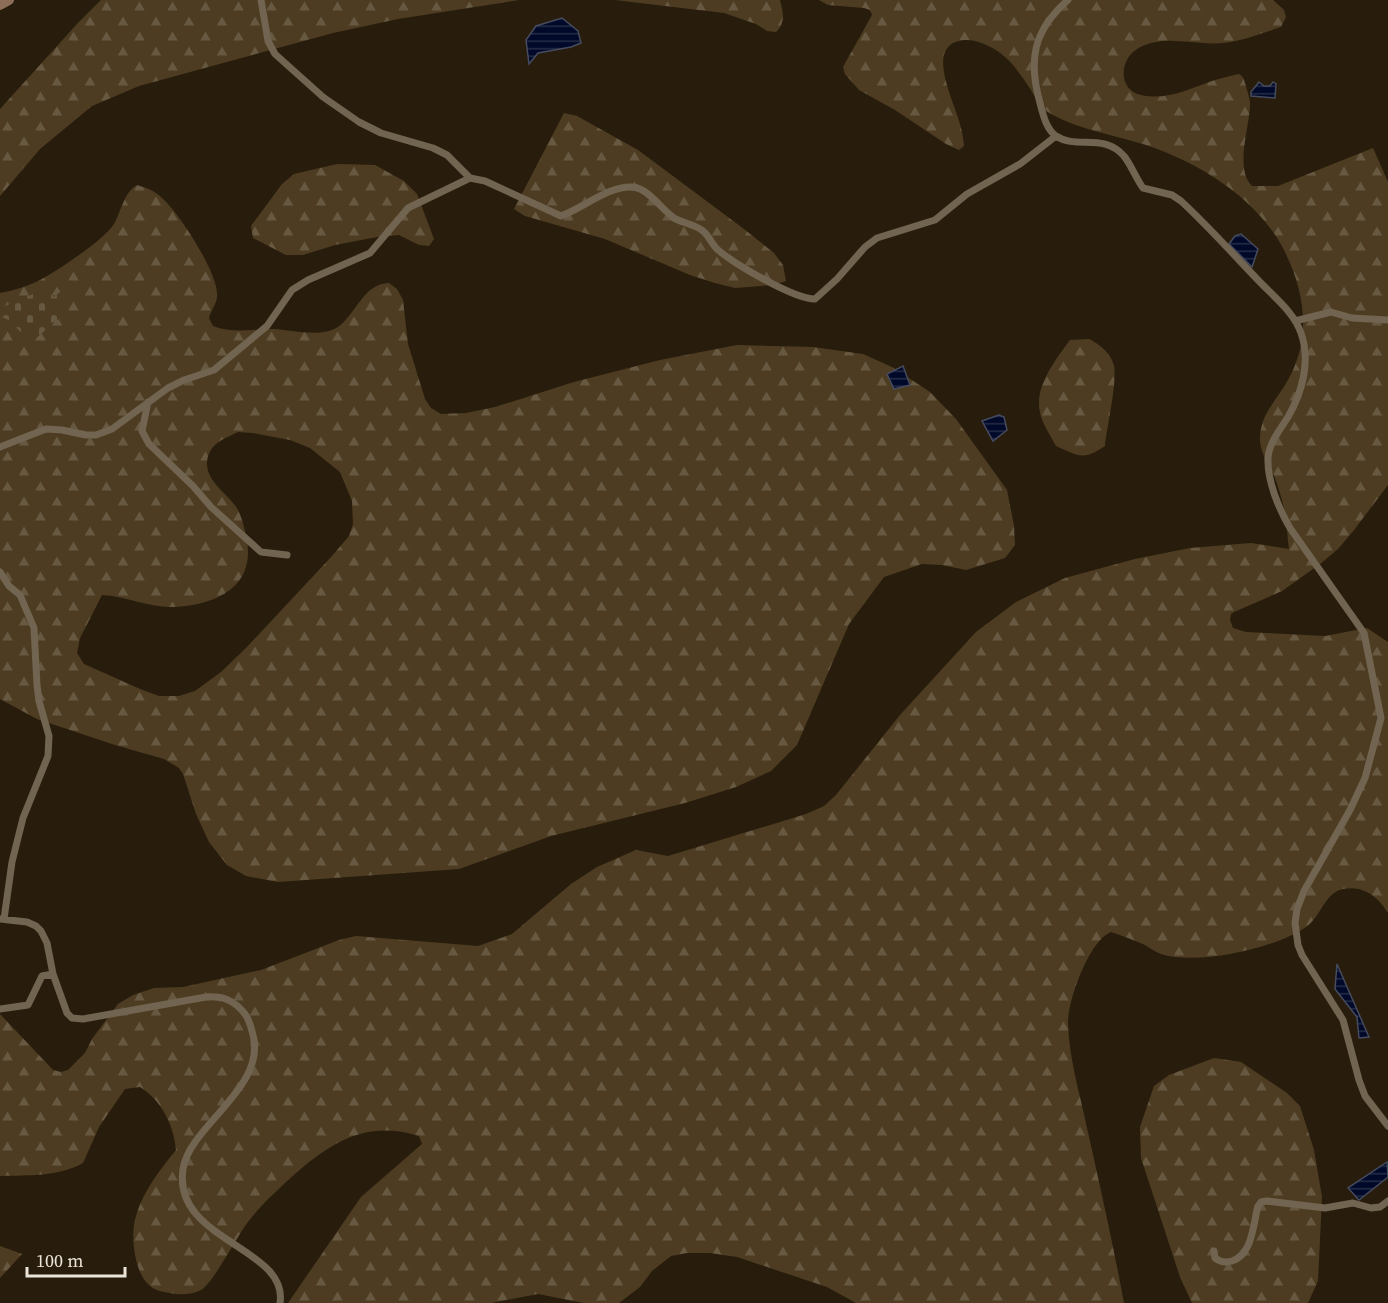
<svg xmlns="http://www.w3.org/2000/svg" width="1388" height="1303" viewBox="0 0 1388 1303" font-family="'Source Serif 4',serif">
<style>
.forest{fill:url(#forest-firs);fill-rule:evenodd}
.cemetery{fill:url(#cemetery-stones)}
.water{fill:url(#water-rules);stroke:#464b5e;stroke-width:1.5}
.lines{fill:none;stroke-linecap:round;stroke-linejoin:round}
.street{stroke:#716451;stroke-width:7}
.secondary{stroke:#8d6d57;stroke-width:10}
</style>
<defs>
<pattern id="forest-firs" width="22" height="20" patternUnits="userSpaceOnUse" patternTransform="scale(1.5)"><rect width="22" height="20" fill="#4d3c21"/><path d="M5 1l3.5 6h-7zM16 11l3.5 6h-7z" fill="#675841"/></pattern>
<pattern id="cemetery-stones" width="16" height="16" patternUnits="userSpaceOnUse" patternTransform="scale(1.5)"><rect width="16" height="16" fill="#4d3c21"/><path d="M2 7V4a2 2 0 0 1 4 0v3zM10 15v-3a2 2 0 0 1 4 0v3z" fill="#675841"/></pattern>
<pattern id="water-rules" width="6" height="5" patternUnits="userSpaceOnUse" patternTransform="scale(1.5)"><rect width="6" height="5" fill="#000929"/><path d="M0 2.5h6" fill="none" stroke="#252d47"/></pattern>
</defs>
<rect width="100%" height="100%" fill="#281d0c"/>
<path class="forest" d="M101 0H519L398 19 333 33 139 86 92 106 40 149 0 196V109L77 24Z
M615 0H780C783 12 786 22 776 32L767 31 756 24 724 13Z
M819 0H1273L1284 10 1286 17 1281 27C1262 33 1243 41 1223 43 1195 46 1163 33 1137 49 1119 60 1118 90 1141 95 1166 101 1189 89 1212 81 1221 78 1230 76 1239 74 1244 77 1244 80 1246 86 1247 91 1250 98 1250 104 1250 127 1234 168 1252 186H1278L1373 148 1388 182V485L1354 530 1338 549 1320 564 1282 591 1234 612 1231 614 1230 620 1233 628 1246 632 1325 636 1367 628 1388 642V913C1378 897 1364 885 1343 889 1324 893 1321 917 1306 927 1276 948 1197 966 1161 954 1156 952 1150 948 1145 945 1134 940 1123 936 1111 932 1089 940 1067 1002 1068 1024 1069 1059 1080 1094 1087 1128 1100 1186 1113 1244 1124 1303H856L827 1287 737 1257 710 1253H687L671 1256 652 1271 640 1287 619 1303H584L538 1294 491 1303H288L361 1197 422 1144 419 1136C363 1118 325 1146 285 1183 271 1196 256 1210 245 1226 236 1239 212 1284 201 1290 191 1295 180 1295 170 1293 162 1292 154 1290 149 1285 134 1272 130 1234 136 1216 143 1191 160 1170 176 1150 174 1125 161 1100 140 1087L125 1089 99 1127 83 1163C58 1177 28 1175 0 1176V1014L53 1070 61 1072 68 1070 85 1053 92 1039 118 1004 133 995 154 988 183 987 261 970 339 940 356 936 478 946 512 934 571 884 597 867 636 850 668 856 806 814 824 806 836 795 900 715 976 632 1016 602 1065 578 1135 559 1190 548 1251 543 1289 549C1287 534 1287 518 1283 504 1281 496 1278 486 1275 478 1269 464 1259 452 1260 436 1262 412 1277 400 1288 380 1312 337 1305 292 1284 250 1257 198 1200 163 1146 145 1115 135 1080 130 1051 114 1042 109 1036 99 1031 90 1015 66 1004 49 975 41 967 39 955 40 949 46 932 62 957 108 961 128 963 134 963 140 964 146L959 150 946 144 895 110 859 90 845 74 843 67 872 15 870 10 864 8 828 5Z
M564 113 577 116 638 150 744 229 774 253 783 265 786 281 773 285 735 288 715 283 690 275 605 239 525 216 514 209Z
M337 164 375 165 404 181 417 194 434 239 429 246 419 245 399 235 377 237 335 245 303 255H286L253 238 251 226 282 184 294 174Z
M137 185C147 188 155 191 162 198 179 213 216 270 217 293 218 303 211 309 209 318L213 326C233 334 253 329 273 329 292 330 321 338 338 327 357 313 363 284 389 283L397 289 403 300 408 344 425 399 431 408 441 414 466 413 495 407 574 382 660 360 737 345 813 347 863 354 892 367 930 392 956 419 1007 490 1014 526 1015 545 1005 558 966 570 942 565 922 564 884 577 849 624 797 745 771 771 736 787 685 803 551 836 459 869 278 882 246 876 227 865 209 842 196 814 183 774 179 768 164 759 115 745 37 719 0 699V293C13 291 28 286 40 280 57 271 104 240 114 224 121 212 124 192 137 185ZM238 432 253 433 290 440 310 448 340 472 352 501 353 524 349 536 332 556 246 648 221 672 195 691 179 696H159L140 689 84 664 77 653 80 638 102 595C126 596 150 608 174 607 214 605 255 588 247 541 245 531 243 520 238 510 229 494 206 483 207 462 209 443 224 439 238 432Z
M1089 339C1099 344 1111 353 1114 366 1117 385 1107 425 1105 446 1083 461 1079 456 1056 446 1051 436 1042 424 1040 412 1034 387 1056 359 1070 340Z
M1214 1058 1241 1062 1287 1093 1300 1106 1314 1150 1322 1197 1318 1281 1308 1303H1192L1180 1277 1141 1158 1140 1127 1154 1086 1169 1075Z
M0 1246 22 1254 0 1278Z"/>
<path class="cemetery" d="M66 287 64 300 59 305 61 317 35 339 25 336 7 319 0 317V306H5L45 289 54 297Z"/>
<path class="water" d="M562 18 578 31 581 43 571 47 538 53 529 64 526 40 536 26Z
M1259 82 1264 86H1270L1273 82 1276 84 1275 98 1251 96V92Z
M1241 234 1258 249 1252 267 1229 244 1235 236Z
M903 366 910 385 894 389 887 374Z
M999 415 1004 417 1007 430 993 441 982 421Z
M1337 964 1369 1037 1359 1038 1357 1017 1335 989Z
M1387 1162 1388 1177 1359 1200 1348 1188Z"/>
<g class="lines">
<path class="street" d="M261 0 268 41 275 54 323 97 359 122 381 133 433 148 447 155 470 178
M1068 0C1033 31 1028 60 1040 103 1043 114 1046 129 1056 136 1077 150 1103 132 1124 156 1131 165 1136 178 1143 188L1172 195 1181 201C1208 226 1233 254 1258 280 1273 296 1294 312 1301 333 1311 361 1302 393 1288 417 1280 430 1269 443 1268 458 1267 481 1279 509 1290 528L1364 633 1381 718 1365 778 1350 810 1304 891 1297 909 1295 923 1298 945 1302 955 1343 1020 1359 1080 1365 1096 1388 1126
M1295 321 1331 312 1352 318 1388 320
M148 402 142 431 149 444 193 486 211 507 261 552 287 555
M0 447 46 429 62 430 86 435H96L112 429 168 388 184 380 214 370 267 326 292 290 308 280 370 253 408 208 470 178 485 181 561 216C583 208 610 185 633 187 649 189 661 209 674 218 682 223 695 224 703 231 709 236 712 244 717 249 734 264 794 299 815 299L837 279 865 247 877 238 935 220 967 194 1020 164 1056 136
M0 572 9 586 20 595 34 628 37 685 39 701 49 736 48 756 23 818 12 862 4 919
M0 919 27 922 36 926 41 931 47 943 53 974 67 1013 72 1018 83 1019 206 997C223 996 234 1000 245 1014 249 1019 250 1025 252 1031 270 1087 190 1124 183 1169 172 1241 289 1247 280 1303
M0 1009 28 1005 42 976 53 974
M1214 1251 1215 1258C1220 1262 1225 1263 1232 1261 1253 1254 1253 1224 1258 1206L1261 1202 1267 1201 1325 1208 1353 1203 1371 1208 1380 1207 1388 1201"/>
<path class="secondary" d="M0 5 9 0"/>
</g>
<path d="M27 1267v9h98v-9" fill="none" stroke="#ebe4d9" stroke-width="3"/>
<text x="36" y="1267" font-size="18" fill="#ebe4d9" stroke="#281d0c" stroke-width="4.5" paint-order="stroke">100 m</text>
</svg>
